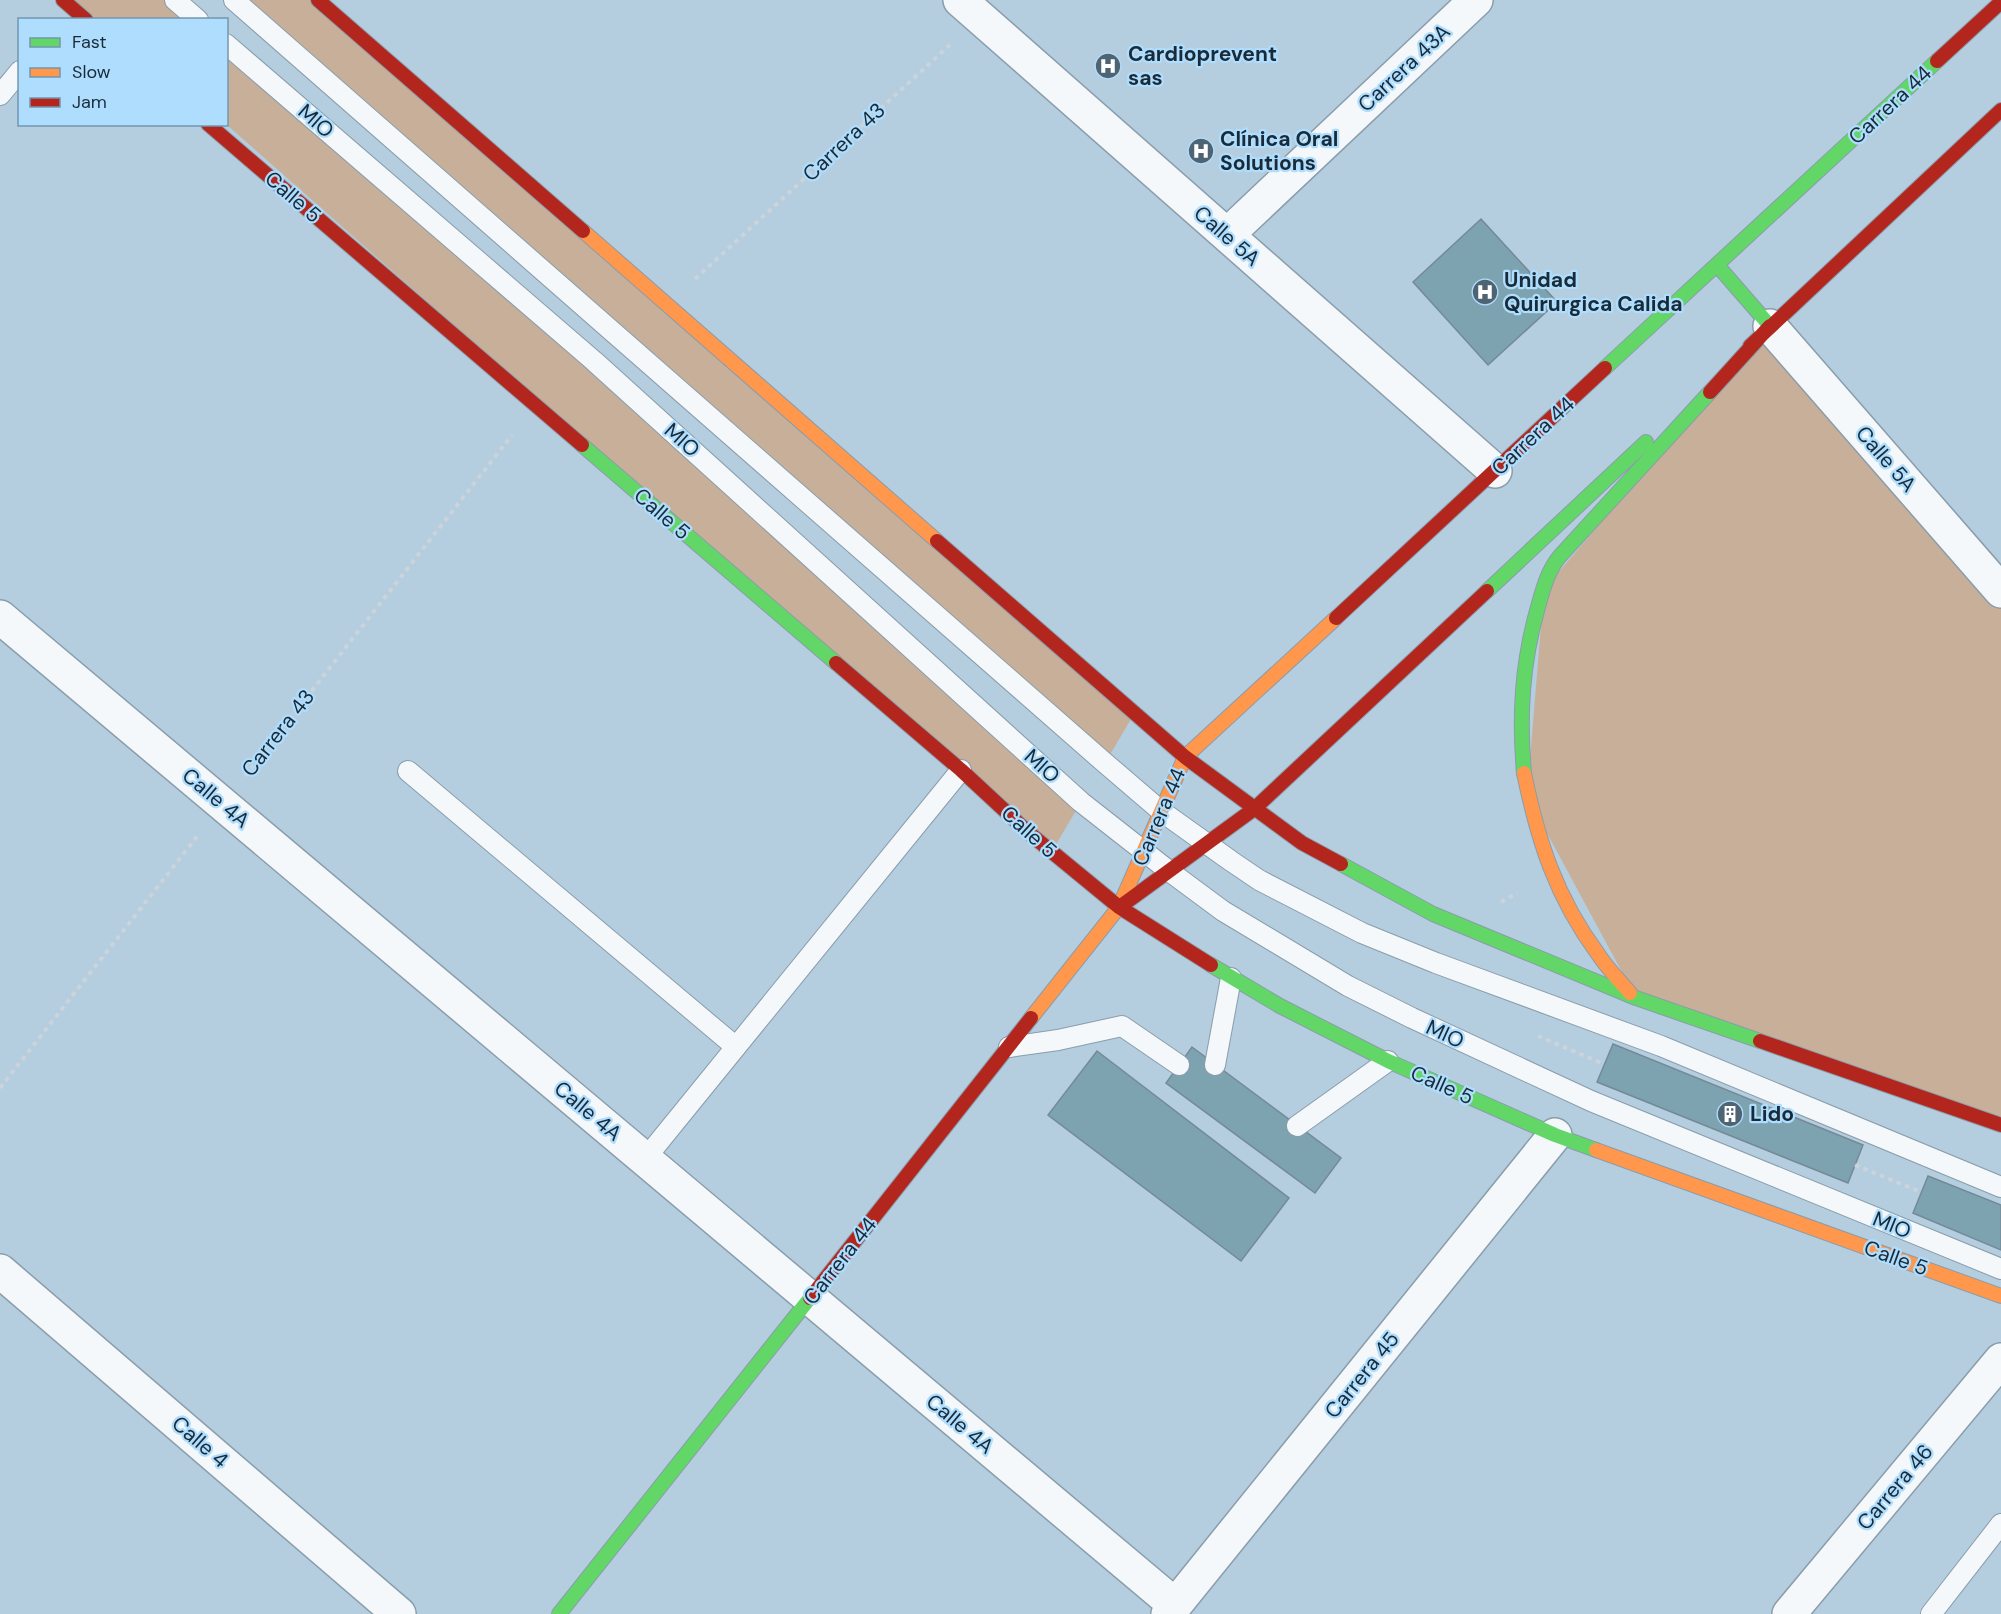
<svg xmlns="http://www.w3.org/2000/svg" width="2001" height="1614" viewBox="0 0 2001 1614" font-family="'DM Sans',sans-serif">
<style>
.green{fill:#c8af99}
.building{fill:#7da2b0;stroke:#748a96;stroke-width:1.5}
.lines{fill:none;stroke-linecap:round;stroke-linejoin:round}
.lane-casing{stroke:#8a9dab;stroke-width:22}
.street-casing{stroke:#8a9dab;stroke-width:36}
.fast-casing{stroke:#8a9dab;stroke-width:16}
.slow-casing{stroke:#8a9dab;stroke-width:16}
.jam-casing{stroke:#8a9dab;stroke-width:16}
.path{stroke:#cbd4da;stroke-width:4;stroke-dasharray:4.5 4.5;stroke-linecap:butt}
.lane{stroke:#f4f8fa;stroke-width:20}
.street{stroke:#f4f8fa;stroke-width:33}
.fast{stroke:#63d668;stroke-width:14}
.slow{stroke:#ff974d;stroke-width:14}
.jam{stroke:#b3261e;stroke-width:14}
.labels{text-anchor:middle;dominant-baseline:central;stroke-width:4.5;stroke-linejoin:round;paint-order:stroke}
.poi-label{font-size:21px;font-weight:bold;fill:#192b38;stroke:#afddfe;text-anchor:start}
.street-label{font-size:21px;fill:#192b38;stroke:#afddfe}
</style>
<rect width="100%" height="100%" fill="#b4cddf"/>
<path class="green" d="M63 0H175L198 19H86Z
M234 0H318L1134 714 1105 763Z
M227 44 1081 802 1051 853 226 124Z
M1770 326 2001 591V1125L1636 998 1527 796 1544 589Z"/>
<path class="building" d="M1481 219 1557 302 1488 365 1413 282Z
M1613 1044 1863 1145 1848 1183 1597 1082Z
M1192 1047 1341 1158 1315 1193 1166 1083Z
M1097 1051 1289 1198 1241 1261 1048 1115Z
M1928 1176 2001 1205V1250L1913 1213Z"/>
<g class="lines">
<g class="lane-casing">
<path id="lane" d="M175 0 198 20
M234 0 1105 763 1161 811 1231 861 1259 880 1362 933 1436 963 1661 1046 2001 1187
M226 44 594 361 1081 802 1169 871 1223 911 1348 986 1412 1018 1591 1101 2001 1269
M0 95 20 71
M408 771 736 1047
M1009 1047 1058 1040 1122 1026 1179 1065
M1215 1065 1231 978
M1297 1126 1388 1061
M645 1159 961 770
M1931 1614 2001 1524"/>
</g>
<g class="street-casing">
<path id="street" d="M960 0 1495 471
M1227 235 1476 0
M1770 326 2001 591
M0 617 1175 1605
M0 1271 399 1614
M1168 1614 1555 1135
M1789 1614 2001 1360"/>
</g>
<g class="fast-casing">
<path id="fast" d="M1717 265 1770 326
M1605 368 1937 61
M582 445 836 663
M1487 591 1646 442
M1524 773C1519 715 1522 663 1538 607 1543 589 1548 570 1560 556L1710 392
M1341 864 1433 914 1636 998 1760 1041
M1211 965 1280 1006 1388 1061 1555 1135 1596 1150
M559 1614 810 1298"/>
</g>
<g class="slow-casing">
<path id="slow" d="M583 231 937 541
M1524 773C1538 841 1556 897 1598 954 1607 968 1619 980 1630 993
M1031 1018 1119 907 1185 757 1336 618
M1596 1150 2001 1296"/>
</g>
<g class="jam-casing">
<path id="jam" d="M63 0 86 20
M318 0 583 231
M1937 61 2001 2
M208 124 582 445
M1750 346 2001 110
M1710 392 1770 326
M937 541 1185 757 1302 843 1341 864
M1336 618 1605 368
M836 663 961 770 1029 833 1119 907 1211 965
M1121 906 1254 809 1487 591
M1760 1041 2001 1125
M810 1298 1031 1018"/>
</g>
<path class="path" d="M695 279 953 42
M245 776 512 435
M1501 902 1517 893
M1538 1036 1604 1064
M0 1088 199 834
M1855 1165 1921 1192"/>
<use href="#lane" class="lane"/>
<use href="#street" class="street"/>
<use href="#fast" class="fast"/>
<use href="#slow" class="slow"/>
<use href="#jam" class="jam"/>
</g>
<defs>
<g id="hospital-disc" transform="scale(1.35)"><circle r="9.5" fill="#4f6472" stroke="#afddfe"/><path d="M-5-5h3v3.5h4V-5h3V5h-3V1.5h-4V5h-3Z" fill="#fff"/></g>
<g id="building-disc" transform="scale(1.35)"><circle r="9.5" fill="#4f6472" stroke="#afddfe"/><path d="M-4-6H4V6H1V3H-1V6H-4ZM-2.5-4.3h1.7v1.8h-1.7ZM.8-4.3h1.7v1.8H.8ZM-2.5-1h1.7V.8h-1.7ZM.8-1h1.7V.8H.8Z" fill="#fff"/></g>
</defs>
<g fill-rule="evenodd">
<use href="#hospital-disc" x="1108" y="66"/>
<use href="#hospital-disc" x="1201" y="151"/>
<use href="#hospital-disc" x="1485" y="292"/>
<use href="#building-disc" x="1730" y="1114"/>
</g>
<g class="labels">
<g class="poi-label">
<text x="1128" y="54">Cardioprevent<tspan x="1128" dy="24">sas</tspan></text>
<text x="1220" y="139">Clínica Oral<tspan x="1220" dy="24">Solutions</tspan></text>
<text x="1504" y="280">Unidad<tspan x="1504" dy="24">Quirurgica Calida</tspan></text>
<text x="1750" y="1114">Lido</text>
</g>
<g class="street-label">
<text transform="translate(1404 68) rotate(-43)">Carrera 43A</text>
<text transform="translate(1890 105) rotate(-43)">Carrera 44</text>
<text transform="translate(316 121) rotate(41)">MIO</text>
<text transform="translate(844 142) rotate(-43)">Carrera 43</text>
<text transform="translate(293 197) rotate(41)">Calle 5</text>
<text transform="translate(1227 236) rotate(41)">Calle 5A</text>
<text transform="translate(1533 436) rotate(-43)">Carrera 44</text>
<text transform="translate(682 440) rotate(42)">MIO</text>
<text transform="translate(1886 459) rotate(49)">Calle 5A</text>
<text transform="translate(662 514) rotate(41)">Calle 5</text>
<text transform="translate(278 733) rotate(-52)">Carrera 43</text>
<text transform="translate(1042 766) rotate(42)">MIO</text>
<text transform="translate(216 798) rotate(40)">Calle 4A</text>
<text transform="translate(1159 817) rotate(-67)">Carrera 44</text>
<text transform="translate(1029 832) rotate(42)">Calle 5</text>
<text transform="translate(1445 1034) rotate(25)">MIO</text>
<text transform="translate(1442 1085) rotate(24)">Calle 5</text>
<text transform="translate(588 1111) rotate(40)">Calle 4A</text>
<text transform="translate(1892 1225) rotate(22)">MIO</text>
<text transform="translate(1896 1258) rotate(20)">Calle 5</text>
<text transform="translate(840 1261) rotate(-52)">Carrera 44</text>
<text transform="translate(1362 1375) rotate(-51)">Carrera 45</text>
<text transform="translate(960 1424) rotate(40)">Calle 4A</text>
<text transform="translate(200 1442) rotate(41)">Calle 4</text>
<text transform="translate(1895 1487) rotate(-50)">Carrera 46</text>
</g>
</g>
<rect x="18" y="18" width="210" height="108" fill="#afddfe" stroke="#7396af" stroke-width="1.5"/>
<rect x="30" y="38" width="30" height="9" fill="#63d668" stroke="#7396af" stroke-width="1.5"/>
<text x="72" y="48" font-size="18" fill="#192b38">Fast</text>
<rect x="30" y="68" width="30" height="9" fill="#ff974d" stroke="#7396af" stroke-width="1.5"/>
<text x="72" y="78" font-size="18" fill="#192b38">Slow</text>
<rect x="30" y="98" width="30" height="9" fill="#b3261e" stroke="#7396af" stroke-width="1.5"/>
<text x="72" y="108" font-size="18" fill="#192b38">Jam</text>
</svg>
